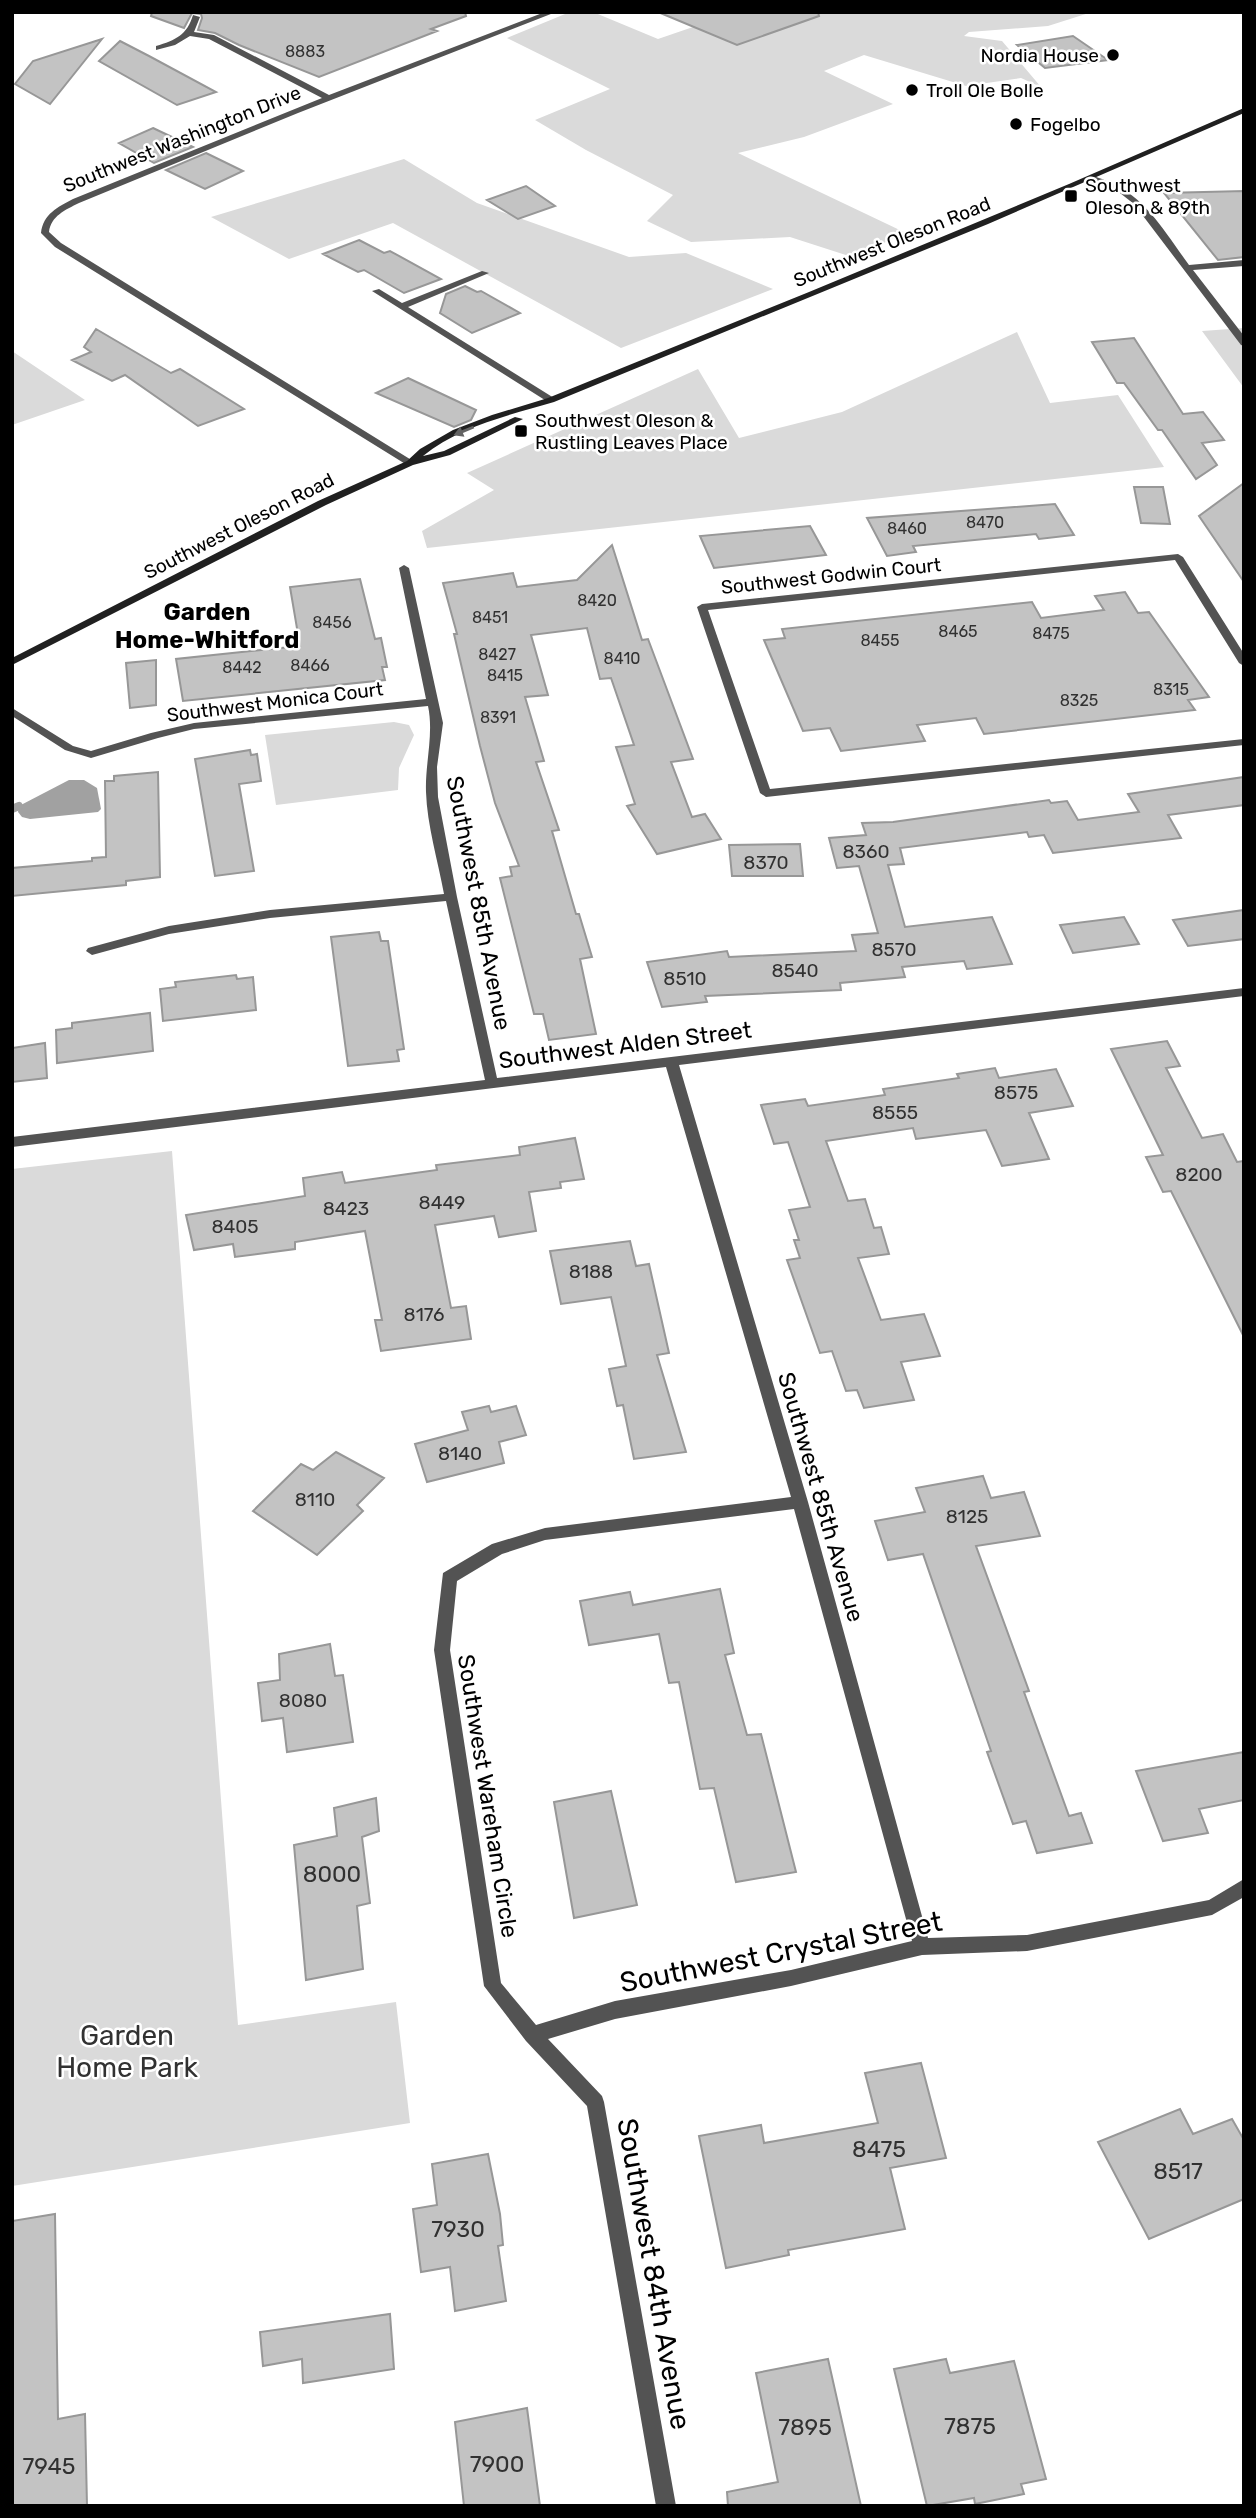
<svg xmlns="http://www.w3.org/2000/svg" width="1256" height="2518" viewBox="0 0 1256 2518" font-family="Rubik,sans-serif">
<style>
.green{fill:#dadada}
.water{fill:#a1a1a1}
.lines{fill:none;stroke-linecap:round;stroke-linejoin:round}
.stream{stroke:#a1a1a1;stroke-width:8}
.building{fill:#c3c3c3;stroke:#979797;stroke-width:2}
.street{fill:#535353;fill-rule:evenodd}
.secondary{fill:#202020;fill-rule:evenodd}
.oneway{fill:#636363}
.poi-dot{fill:#000;stroke:#fff;stroke-width:2.5}
.labels{text-anchor:middle;dominant-baseline:central;stroke-width:5;stroke-linejoin:round;paint-order:stroke}
.far-number-label{font-size:16px;fill:#313131}
.far-poi-label{font-size:19px;fill:#000;stroke:#fff;text-anchor:start}
.far-street-label{font-size:19px;fill:#000;stroke:#fff}
.number-label{font-size:19px;fill:#313131}
.street-label{font-size:23px;fill:#000;stroke:#fff}
.near-number-label{font-size:23px;fill:#313131}
.far-district-label{font-size:24px;font-weight:bold;fill:#000;stroke:#fff}
.near-street-label{font-size:28px;fill:#000;stroke:#fff}
.near-park-label{font-size:28px;fill:#313131;stroke:#fff}
</style>
<rect width="100%" height="100%" fill="#fff"/>
<path class="green" d="M570 12H593L658 39 728 15 724 12H1092L1048 26 969 32 964 36 1002 41 1041 87 1021 78 966 86 864 55 824 71 893 104 804 137 738 153 906 233 852 257 790 237 691 242 647 221 673 195 586 150 535 120 610 89 507 38Z
M404 159 477 203 629 257 686 253 773 289 621 348 393 223 289 259 211 217Z
M1244 328V388L1202 331Z
M1017 332 1050 403 1118 395 1164 467 427 548 422 531 494 490 467 473 698 369 739 438 842 412Z
M12 351 85 400 12 425Z
M394 722 409 725 414 735 399 768 398 790 276 805 265 735Z
M172 1151 238 2025 396 2002 410 2123 12 2186V1169Z"/>
<path class="water" d="M69 780H84L97 788 101 809 98 812 30 819 22 817 18 812 19 806Z"/>
<g class="lines">
<path class="stream" d="M12 809 19 806"/>
</g>
<path class="building" d="M152 12H465L466 16 431 29 437 31 319 77 239 45 215 33 198 30 202 18 201 14 192 13 184 28 151 16Z
M658 12H818L819 16 737 45Z
M1073 36 1108 60 1045 68 1017 45Z
M102 39 50 104 15 84 33 61Z
M120 41 149 56 216 92 177 105 99 61Z
M153 128 193 147 154 163 119 143Z
M206 153 243 171 205 189 166 170Z
M526 186 555 206 518 219 487 200Z
M1244 191V257L1218 260 1164 193Z
M359 240 384 253 390 251 441 279 404 293 364 270 358 272 323 254Z
M465 286 477 292 481 291 520 313 472 333 440 313 446 294Z
M96 329 171 373 180 369 244 409 198 426 125 375 112 381 72 360 91 352 84 347Z
M1134 338 1183 414 1203 412 1224 440 1202 443 1217 465 1196 479 1162 430H1158L1124 383H1117L1092 342Z
M408 378 476 410 471 420 454 427 376 393Z
M1244 483V582L1199 516Z
M1134 487H1163L1170 524 1141 523Z
M1055 504 1074 535 1039 539 1036 534 913 546 916 552 887 556 867 518Z
M810 526 826 555 714 568 700 536Z
M612 545 642 640 648 639 693 759 671 762 692 817 705 814 721 839 657 854 627 806 635 804 616 747 634 745 611 678 600 679 587 628 531 635 548 695 525 697 544 761 536 762 559 830 552 831 576 914H579L592 957 580 959 596 1034 549 1040 543 1014H534L500 878 512 876 510 867 519 866 495 803 480 746 454 634H457L443 583 513 573 517 587 577 580Z
M360 579 375 639 381 638 387 667H382L385 680 183 701 176 659 300 646 290 587Z
M1125 592 1138 613 1149 612 1209 697 1188 700 1195 710 984 734 976 718 917 725 925 741 841 751 830 728 803 731 764 640 785 638 782 629 1032 602 1041 618 1104 610 1095 596Z
M156 660V705L130 708 126 663Z
M250 750 251 755 257 754 261 781 239 784 254 871 215 876 195 759Z
M158 772 160 877 126 881V885L12 896V868L92 861V858L106 857 105 781H114V776Z
M1244 777V805L1168 815 1181 838 1053 853 1044 835 1029 837 1027 832 900 848 904 864 888 865 905 927 992 917 1012 964 967 969 964 961 902 967 905 977 840 983 841 990 705 996 707 1002 662 1007 647 962 727 951 729 957 856 951 852 935 878 933 859 866 837 868 829 838 866 835 862 823 893 822 1049 800 1051 803 1067 801 1078 820 1139 812 1128 794Z
M800 844 803 876H732L729 845Z
M1244 910V939L1188 946 1173 920Z
M1124 917 1139 944 1073 953 1060 925Z
M379 932 381 941H388L404 1049 397 1050 399 1061 348 1066 331 937Z
M236 975 237 979 253 977 256 1010 163 1021 160 989 176 987 175 982Z
M150 1013 153 1051 57 1063 56 1030 72 1028V1023Z
M1167 1041 1180 1066 1166 1068 1202 1138 1223 1134 1237 1162 1244 1161V1337L1171 1191 1163 1192 1146 1157 1163 1155 1111 1049Z
M45 1043 47 1078 12 1082V1048Z
M995 1068 999 1078 1056 1069 1073 1106 1029 1113 1049 1159 1002 1166 986 1130 916 1139 913 1128 826 1141 848 1201 865 1199 874 1228 881 1227 889 1254 858 1258 881 1320 924 1314 940 1356 901 1362 914 1400 864 1408 857 1390 846 1391 832 1351 820 1353 787 1260 800 1258 794 1240H799L789 1210 810 1207 788 1142 774 1144 761 1105 805 1099 808 1106 885 1095 883 1089 959 1078 957 1074Z
M575 1138 584 1179 560 1182 561 1188 529 1192 536 1231 499 1237 494 1216 435 1225 451 1308 466 1306 471 1339 381 1351 375 1320H382L365 1231 295 1242V1249L235 1257 233 1244 194 1250 186 1215 305 1196 303 1178 342 1172 345 1183 408 1174 437 1170 436 1165 520 1155 519 1147Z
M630 1241 636 1266 649 1264 669 1353 657 1355 686 1452 634 1459 623 1405 617 1406 609 1369 626 1366 611 1297 561 1304 550 1251Z
M489 1406 491 1412 516 1406 526 1435 499 1442 504 1463 427 1482 415 1444 468 1430 462 1412Z
M336 1452 384 1478 357 1505 363 1511 317 1555 253 1511 301 1464 313 1470Z
M983 1476 991 1498 1024 1492 1040 1536 976 1546 1029 1691 1024 1692 1069 1816 1081 1813 1092 1843 1037 1853 1026 1821 1013 1824 987 1752 991 1751 923 1554 888 1560 875 1521 925 1512 916 1488Z
M720 1589 734 1653 725 1655 747 1735 761 1734 796 1872 736 1882 714 1788 700 1789 679 1682 669 1683 659 1634 589 1645 580 1601 630 1592 633 1605Z
M330 1644 335 1676 343 1675 353 1742 287 1752 283 1718 262 1721 258 1683 280 1680 279 1654Z
M1244 1752V1800L1199 1809 1208 1833 1163 1841 1136 1771Z
M611 1791 637 1905 574 1918 554 1802Z
M376 1798 379 1831 362 1837 370 1903 357 1906 363 1969 306 1980 294 1845 337 1836 334 1808Z
M921 2063 946 2158 890 2168 905 2229 788 2250 789 2255 726 2268 699 2136 761 2125 764 2143 878 2123 865 2073Z
M1180 2109 1193 2134 1232 2119 1244 2140V2199L1149 2239 1098 2142Z
M488 2154 500 2214 503 2245 498 2246 506 2301 455 2311 450 2267 421 2272 413 2209 437 2205 432 2164Z
M55 2214 58 2419 85 2414 87 2506H12V2221Z
M390 2314 394 2369 303 2383 302 2359 263 2366 260 2332Z
M828 2359 861 2506H728L727 2492 778 2482 756 2373Z
M946 2359 950 2373 1014 2361 1046 2479 1021 2484 1024 2494 975 2504 974 2498 927 2506 894 2369Z
M527 2408 540 2506H464L455 2422Z"/>
<g class="lines">
<path class="street" d="M545 12H556L298 113 79 203C65 210 51 216 49 232L61 243 413 461V465H407L55 247 41 233C43 214 58 207 73 199L322 98 209 39 190 36 175 45 156 50V46C176 40 187 35 193 15L200 17 194 32 214 35 329 95Z
M1088 176C1096 176 1102 179 1109 182 1146 197 1166 234 1189 265L1244 260V266L1193 270 1244 336V346L1241 345 1134 204 1120 193 1088 180Z
M482 271 489 273 408 307 554 398V402H548L372 291 379 289 402 303Z
M1178 554 1183 557 1244 654V666L1239 663 1175 560 708 610 770 789 1244 739V745L766 797 760 793 697 607 702 604Z
M404 565 409 568 443 723 437 767 438 797 457 897 497 1078 1244 988V996L679 1065 808 1502 928 1938 1027 1935 1209 1900 1244 1879V1897L1212 1915 1027 1951 922 1955 791 1986 615 2019 548 2039 602 2096 604 2102 676 2506H656L587 2106 526 2041 484 1986 434 1650 443 1573 492 1544 545 1528 791 1497 666 1067 12 1147V1137L485 1080 446 901 270 918 169 934 92 955 86 951 88 948 169 926 270 910 444 894C438 861 427 825 426 792 425 763 434 734 428 706L194 729 158 738 91 758 65 750 12 716V708L73 746 91 751 151 733 194 723 426 699 399 568ZM794 1509 912 1941 791 1970 615 2001 536 2025 501 1983 450 1650 457 1581 502 1554 545 1540Z"/>
<path class="secondary" d="M1244 108V113L988 224 554 402C510 415 460 426 423 456L444 451 515 417 523 419 450 455 413 465 326 505 12 665V658L318 501 407 461 420 449 453 430 492 415 548 398 809 292 1069 184Z"/>
</g>
<defs><path id="oneway-solid" d="M-6-.8H1V-3.2L6.5 0L1 3.2V.8H-6Z" transform="scale(1.75)"/></defs>
<use class="oneway" href="#oneway-solid" transform="translate(464 431) rotate(158)"/>
<g class="poi-dot">
<circle cx="1113" cy="55" r="7"/>
<circle cx="912" cy="90" r="7"/>
<circle cx="1016" cy="124" r="7"/>
<rect x="1064" y="189" width="14" height="14" rx="3.5"/>
<rect x="514" y="424" width="14" height="14" rx="3.5"/>
</g>
<g class="labels">
<g class="far-number-label">
<text x="305" y="51">8883</text>
<text x="985" y="522">8470</text>
<text x="907" y="528">8460</text>
<text x="597" y="600">8420</text>
<text x="490" y="617">8451</text>
<text x="332" y="622">8456</text>
<text x="958" y="631">8465</text>
<text x="1051" y="633">8475</text>
<text x="880" y="640">8455</text>
<text x="497" y="654">8427</text>
<text x="622" y="658">8410</text>
<text x="310" y="665">8466</text>
<text x="242" y="667">8442</text>
<text x="505" y="675">8415</text>
<text x="1171" y="689">8315</text>
<text x="1079" y="700">8325</text>
<text x="498" y="717">8391</text>
</g>
<g class="far-poi-label">
<text x="1099" y="55" text-anchor="end">Nordia House</text>
<text x="926" y="90">Troll Ole Bolle</text>
<text x="1030" y="124">Fogelbo</text>
<text x="1085" y="185">Southwest<tspan x="1085" dy="22">Oleson &amp; 89th</tspan></text>
<text x="535" y="420">Southwest Oleson &amp;<tspan x="535" dy="22">Rustling Leaves Place</tspan></text>
</g>
<g class="far-street-label">
<text transform="translate(182 139) rotate(-22)">Southwest Washington Drive</text>
<text transform="translate(892 242) rotate(-22)">Southwest Oleson Road</text>
<text transform="translate(239 526) rotate(-27)">Southwest Oleson Road</text>
<text transform="translate(831 576) rotate(-6)">Southwest Godwin Court</text>
<text transform="translate(275 702) rotate(-7)">Southwest Monica Court</text>
</g>
<g class="number-label">
<text x="866" y="851">8360</text>
<text x="766" y="862">8370</text>
<text x="894" y="949">8570</text>
<text x="795" y="970">8540</text>
<text x="685" y="978">8510</text>
<text x="1016" y="1092">8575</text>
<text x="895" y="1112">8555</text>
<text x="1199" y="1174">8200</text>
<text x="442" y="1202">8449</text>
<text x="346" y="1208">8423</text>
<text x="235" y="1226">8405</text>
<text x="591" y="1271">8188</text>
<text x="424" y="1314">8176</text>
<text x="460" y="1453">8140</text>
<text x="315" y="1499">8110</text>
<text x="967" y="1516">8125</text>
<text x="303" y="1700">8080</text>
</g>
<g class="street-label">
<text transform="translate(479 903) rotate(79)">Southwest 85th Avenue</text>
<text transform="translate(625 1045) rotate(-7)">Southwest Alden Street</text>
<text transform="translate(821 1497) rotate(74)">Southwest 85th Avenue</text>
<text transform="translate(488 1796) rotate(81)">Southwest Wareham Circle</text>
</g>
<g class="near-number-label">
<text x="332" y="1874">8000</text>
<text x="879" y="2149">8475</text>
<text x="1178" y="2171">8517</text>
<text x="458" y="2229">7930</text>
<text x="970" y="2426">7875</text>
<text x="805" y="2427">7895</text>
<text x="497" y="2464">7900</text>
<text x="49" y="2466">7945</text>
</g>
<g class="far-district-label">
<text x="207" y="612">Garden<tspan x="207" dy="28">Home-Whitford</tspan></text>
</g>
<g class="near-street-label">
<text transform="translate(781 1952) rotate(-11)">Southwest Crystal Street</text>
<text transform="translate(654 2274) rotate(80)">Southwest 84th Avenue</text>
</g>
<g class="near-park-label">
<text x="127" y="2035">Garden<tspan x="127" dy="32">Home Park</tspan></text>
</g>
</g>
<rect width="1256" height="2518" fill="none" stroke="#000000" stroke-width="28"/>
</svg>
